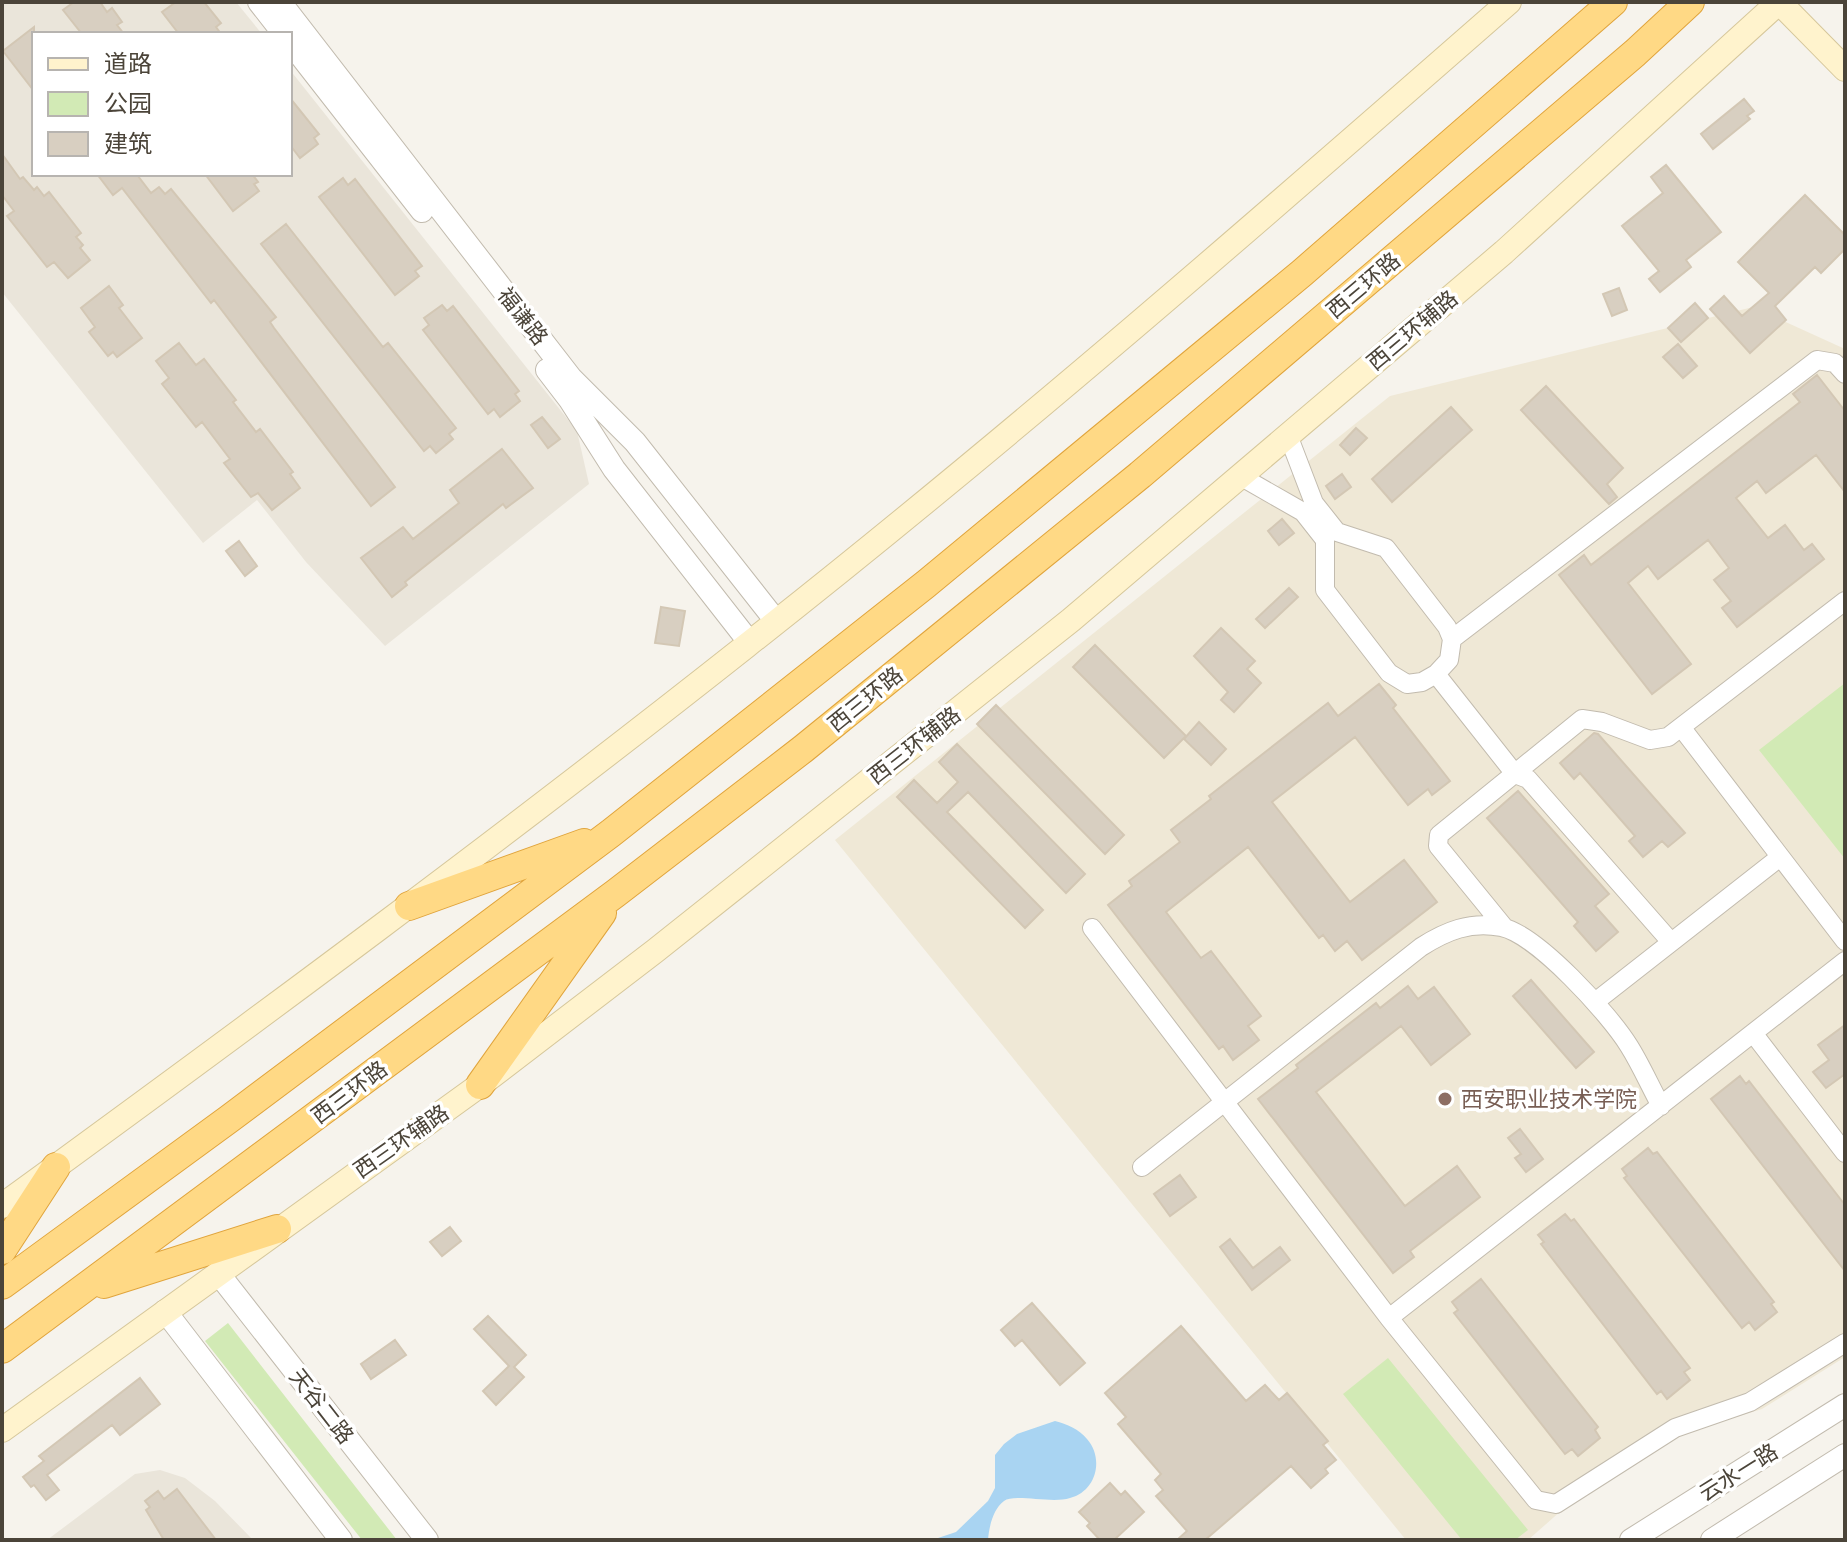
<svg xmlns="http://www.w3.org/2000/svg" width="1847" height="1542" viewBox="0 0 1847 1542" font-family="Mulish,'Noto Sans SC',sans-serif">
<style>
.residential{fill:#eae5da}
.education{fill:#efe8d6}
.green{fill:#d2eab5}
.water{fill:#a9d4f2}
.building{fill:#d8cfc1;stroke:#d3c7b4;stroke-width:2}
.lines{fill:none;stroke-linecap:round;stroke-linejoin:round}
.minor-casing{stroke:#c2bbae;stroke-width:20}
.tertiary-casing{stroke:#c2bbae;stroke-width:24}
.secondary-casing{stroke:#d6c79b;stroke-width:26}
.trunk-casing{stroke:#e0a43c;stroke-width:30}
.minor{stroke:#fff;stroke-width:18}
.tertiary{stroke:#fff;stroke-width:22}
.secondary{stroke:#fff3cd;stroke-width:24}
.trunk{stroke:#ffd985;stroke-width:28}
.education-dot{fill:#8d6e63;stroke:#fff;stroke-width:3}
.labels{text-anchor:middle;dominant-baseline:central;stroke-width:7;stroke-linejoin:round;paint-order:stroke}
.street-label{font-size:22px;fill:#4b4439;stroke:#fff}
.education-label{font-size:22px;fill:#785e54;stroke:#fff;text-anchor:start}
</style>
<rect width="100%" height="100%" fill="#f6f3ec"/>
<path class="residential" d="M2 2H236L262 34H34V174H290V70L577 431 589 484 385 646 306 562 257 500 203 543 2 292Z
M160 1470 185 1478 215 1501 253 1540H47L135 1474Z"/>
<path class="education" d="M1753 307 1845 349V1357L1762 1409 1684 1433 1562 1510 1528 1540H1406L835 840 1390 396Z"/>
<path class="green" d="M1845 683V859L1759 750Z
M228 1323 397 1540H362L205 1341Z
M1388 1358 1528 1530 1515 1540H1462L1343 1394Z"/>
<path class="water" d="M1055 1421C1067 1424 1079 1429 1087 1439 1104 1458 1097 1491 1070 1498 1051 1504 1014 1493 1004 1501 993 1509 989 1527 988 1540H932L956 1532 988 1501 995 1488V1455L1004 1444 1017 1434Z"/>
<path class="building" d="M74 2H100L107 12 112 8 122 22 117 25 124 34H82L63 10Z
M176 2H204L221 23 216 27 221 34H179L162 12Z
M34 27V91L3 51Z
M290 98 319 134 314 138 318 144 300 158 290 145Z
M1744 99 1754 111 1747 116 1750 119 1713 149 1701 134Z
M2 154 20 179 23 177 34 190 37 187 44 196 49 192 81 233 76 237 83 245 80 248 90 260 68 278 54 262 47 267 7 216 14 211 2 195Z
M1666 165 1721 232 1686 260 1691 267 1660 292 1649 279 1659 271 1622 226 1663 193 1651 177Z
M97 174H141L138 176 151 193 159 187 165 194 171 189 276 317 270 322 274 328 395 487 371 506 214 300 211 303 122 188 113 195Z
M205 174H252L258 182 254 184 259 191 233 211Z
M343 178 348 185 355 179 422 266 415 271 419 276 395 295 319 197Z
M1805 195 1845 235V249L1821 273 1815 267 1775 306 1786 320 1750 353 1710 309 1724 296 1742 316 1769 293 1738 262Z
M286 224 383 347 388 343 456 428 449 434 453 439 436 453 430 446 424 451 261 244Z
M109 286 123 305 119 308 142 338 117 357 113 352 108 356 89 332 95 327 81 308Z
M1619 288 1627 310 1612 316 1603 294Z
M1695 303 1708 318 1681 342 1668 328Z
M442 305 447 311 453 306 519 391 515 394 520 401 500 417 494 409 488 414 423 330 429 325 424 318Z
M179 343 196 365 204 359 236 400 233 402 256 432 260 429 293 472 290 474 300 488 272 510 258 493 251 497 224 463 230 459 202 422 196 427 162 384 169 378 156 361Z
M1678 344 1697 366 1683 378 1663 357Z
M1817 375 1845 411V492L1816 455 1766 493 1757 481 1736 498 1768 538 1785 525 1804 550 1812 544 1824 559 1737 627 1722 608 1731 601 1714 580 1729 568 1708 540 1658 579 1648 566 1628 583 1691 664 1652 694 1559 575 1584 555 1591 565 1800 402 1793 394Z
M1546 386 1623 468 1607 484 1617 497 1609 504 1521 410Z
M1451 407 1472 430 1392 502 1372 479Z
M542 417 560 439 548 448 531 425Z
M1356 428 1367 438 1350 455 1340 445Z
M502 449 533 488 506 508 503 504 405 582 407 585 392 597 361 558 403 527 413 539 459 503 450 490Z
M1342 474 1351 487 1335 499 1326 486Z
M1282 519 1294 533 1279 545 1268 531Z
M239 541 257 566 245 576 226 551Z
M1289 588 1298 597 1265 628 1256 619Z
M661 607 685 611 679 646 655 643Z
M1221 628 1255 661 1247 669 1261 683 1234 712 1221 700 1228 692 1194 656Z
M1095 645 1186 736 1164 758 1073 667Z
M1379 684 1396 705 1393 708 1450 781 1432 795 1428 789 1408 805 1355 737 1272 802 1350 902 1404 860 1437 902 1362 960 1347 941 1335 951 1323 935 1319 938 1248 847 1166 912 1201 958 1211 951 1261 1016 1248 1026 1259 1040 1233 1060 1223 1046 1219 1049 1108 905 1132 886 1129 881 1180 842 1171 830 1211 799 1209 796 1328 703 1338 716Z
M996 705 1124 835 1105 854 977 724Z
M1199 722 1226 749 1211 765 1184 739Z
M1594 733 1598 734 1685 833 1668 847 1662 841 1643 857 1629 841 1635 836 1580 773 1574 779 1560 763Z
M957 744 1085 874 1066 893 968 792 947 812 1043 910 1025 928 897 797 914 780 937 803 958 782 939 762Z
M1518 791 1609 894 1595 906 1618 932 1596 951 1574 926 1578 922 1487 818Z
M1531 980 1594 1052 1576 1068 1513 996Z
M1408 986 1418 999 1434 987 1470 1034 1431 1065 1401 1026 1316 1092 1405 1206 1457 1166 1480 1197 1410 1251 1414 1257 1393 1273 1258 1099 1298 1068 1296 1065 1376 1003 1380 1008Z
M1845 1025V1074L1826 1088 1813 1072 1829 1060 1818 1045Z
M1740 1076 1746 1084 1749 1081 1845 1205V1271L1711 1099Z
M1520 1129 1543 1159 1526 1172 1515 1158 1521 1154 1508 1138Z
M1648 1148 1653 1154 1657 1152 1774 1302 1771 1304 1777 1312 1755 1330 1749 1322 1742 1328 1624 1178 1627 1176 1622 1169Z
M1180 1175 1196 1197 1170 1216 1154 1194Z
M1565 1214 1571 1221 1574 1219 1690 1368 1684 1372 1690 1380 1667 1399 1661 1391 1657 1394 1541 1244 1544 1242 1538 1235Z
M450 1227 461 1241 442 1256 430 1242Z
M1230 1239 1253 1268 1280 1247 1290 1260 1252 1290 1220 1247Z
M1481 1279 1598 1427 1595 1430 1600 1438 1578 1456 1572 1449 1565 1454 1454 1313 1458 1310 1452 1302Z
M1032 1303 1085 1363 1060 1385 1022 1340 1015 1346 1001 1330Z
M488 1316 526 1355 514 1367 524 1377 496 1405 483 1391 509 1366 474 1329Z
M1181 1326 1246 1401 1265 1385 1279 1400 1287 1393 1328 1441 1323 1445 1336 1460 1325 1469 1328 1473 1311 1488 1291 1466 1205 1540H1177L1187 1531 1156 1496 1163 1490 1155 1480 1161 1474 1118 1424 1126 1417 1105 1393Z
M395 1340 406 1355 371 1379 361 1364Z
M140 1378 160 1404 120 1435 112 1425 47 1475 59 1490 46 1500 34 1485 31 1487 23 1477 44 1461 39 1456Z
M1110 1483 1121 1495 1125 1491 1144 1512 1114 1540H1100L1087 1526 1090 1523 1079 1512Z
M177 1489 216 1540H164L146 1510 150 1507 145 1501 158 1491 164 1499Z"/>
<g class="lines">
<g class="minor-casing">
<path id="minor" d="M1240 476 1303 512 1325 540V590L1389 673 1407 684 1422 682 1436 674 1449 660 1452 639 1447 627 1386 548 1337 532 1314 503 1288 435
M1452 639 1817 360 1835 363 1845 374
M1436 674 1515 774 1528 779 1671 942
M1681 727 1845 941
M1504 927 1438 846 1439 835 1582 719 1602 722 1650 740 1668 737 1845 601
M1092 928 1389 1318 1536 1500 1556 1504 1675 1428 1750 1402 1845 1343
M1595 1002 1780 857
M1753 1033 1845 1153
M1142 1167 1421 947C1446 931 1470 921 1501 927 1537 934 1610 1015 1629 1046 1641 1065 1650 1086 1661 1106
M1389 1318 1845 961"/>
</g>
<g class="tertiary-casing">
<path id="tertiary" d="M259 2 284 34
M280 2 571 378 635 442 776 621
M290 42 422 211
M547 370 570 400 614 469 750 643
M218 1273 427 1540
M165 1311 341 1540
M1631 1540 1845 1405
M1712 1540 1845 1455"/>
</g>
<g class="secondary-casing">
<path id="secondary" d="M1779 2 1845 69
M2 1206C253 1023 502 839 746 646 1008 440 1259 221 1509 2
M2 1430 480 1085 655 951 1071 620 1504 252 1779 2"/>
</g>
<g class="trunk-casing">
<path id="trunk" d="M409 906 584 843
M480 1085 602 913
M2 1250 56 1167
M104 1284 277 1229
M2 1285 229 1119 611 833 926 584 1302 273 1613 2
M2 1349 616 893 803 749 1140 475 1635 53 1690 2"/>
</g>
<use href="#minor" class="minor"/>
<use href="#tertiary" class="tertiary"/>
<use href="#secondary" class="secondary"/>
<use href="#trunk" class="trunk"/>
</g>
<circle class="education-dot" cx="1445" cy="1099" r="8"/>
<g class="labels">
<g class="street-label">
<text transform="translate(1363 285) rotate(-40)">西三环路</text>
<text transform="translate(523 316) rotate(52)">福谦路</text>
<text transform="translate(1412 330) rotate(-40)">西三环辅路</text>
<text transform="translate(865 699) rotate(-39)">西三环路</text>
<text transform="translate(914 745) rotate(-38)">西三环辅路</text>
<text transform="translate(349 1092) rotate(-37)">西三环路</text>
<text transform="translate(401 1141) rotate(-35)">西三环辅路</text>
<text transform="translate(322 1406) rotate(52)">天谷二路</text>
<text transform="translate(1738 1472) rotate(-32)">云水一路</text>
</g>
<g class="education-label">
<text x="1461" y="1099">西安职业技术学院</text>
</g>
</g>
<rect width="1847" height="1542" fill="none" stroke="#4b4439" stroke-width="8"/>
<rect x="32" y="32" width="260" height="144" fill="#ffffff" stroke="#b7b4b0" stroke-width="2"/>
<rect x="48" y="58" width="40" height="12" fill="#fff3cd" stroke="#b7b4b0" stroke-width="2"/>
<text x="104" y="72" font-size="24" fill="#4b4439">道路</text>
<rect x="48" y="92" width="40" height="24" fill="#d2eab5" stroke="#b7b4b0" stroke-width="2"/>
<text x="104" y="112" font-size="24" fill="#4b4439">公园</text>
<rect x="48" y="132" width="40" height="24" fill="#d8cfc1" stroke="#b7b4b0" stroke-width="2"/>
<text x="104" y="152" font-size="24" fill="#4b4439">建筑</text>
</svg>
